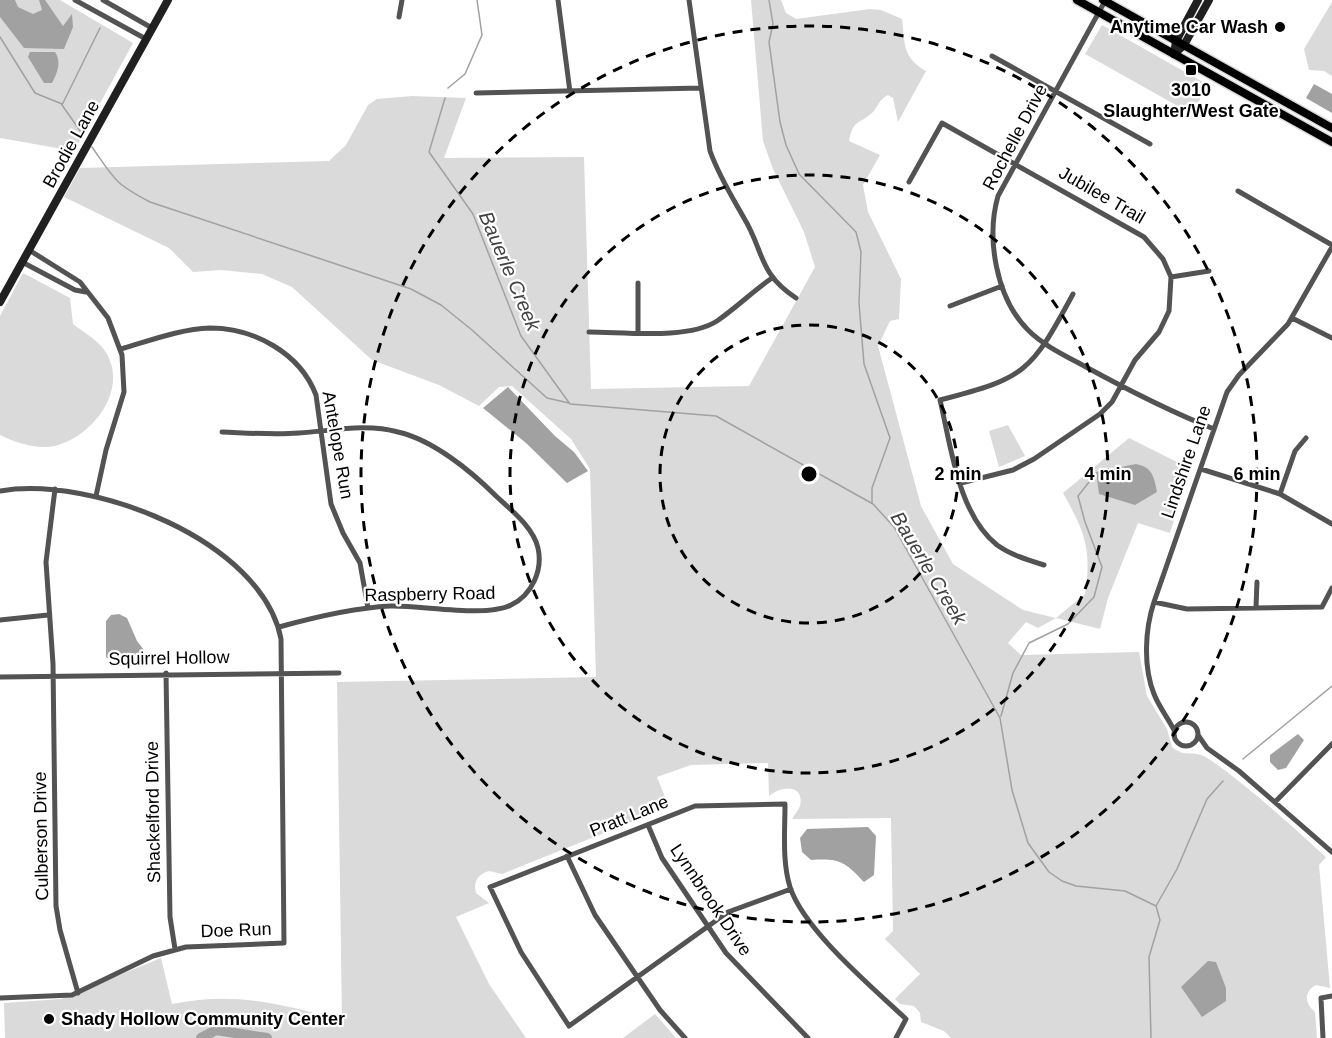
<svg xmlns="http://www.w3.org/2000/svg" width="1332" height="1038" viewBox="0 0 1332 1038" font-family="Helvetica,sans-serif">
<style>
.green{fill:#dadada}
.water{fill:#a1a1a1}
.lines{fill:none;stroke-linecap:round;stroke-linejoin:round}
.stream{stroke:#a1a1a1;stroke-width:1.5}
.river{stroke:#a1a1a1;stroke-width:10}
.primary-casing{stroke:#dbdbdb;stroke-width:11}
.minor{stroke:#535353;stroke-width:5}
.secondary{stroke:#202020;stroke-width:8}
.primary{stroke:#000;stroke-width:8}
.ring{fill:none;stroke:#000;stroke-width:3;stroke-dasharray:10 8}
.poi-dot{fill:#000;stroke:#fff;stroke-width:2}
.labels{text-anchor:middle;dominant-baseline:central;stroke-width:4.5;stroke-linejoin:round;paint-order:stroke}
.poi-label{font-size:18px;font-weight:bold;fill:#000;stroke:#fff;text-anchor:end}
.street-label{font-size:18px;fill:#000;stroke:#fff}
.water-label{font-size:20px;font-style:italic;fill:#424242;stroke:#fff}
.centre{fill:#000;stroke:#fff;stroke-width:3}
.ring-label{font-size:18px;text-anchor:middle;font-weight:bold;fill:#000;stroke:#fff;stroke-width:4.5;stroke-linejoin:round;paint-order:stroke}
</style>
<rect width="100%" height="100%" fill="#fff"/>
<path class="green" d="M0 0H60L133 43 74 151 0 138Z
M751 0H781L786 13 796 19 870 9 881 10 902 19C905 44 902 57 926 71L898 122 893 98 888 95C879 99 878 107 872 113 858 125 853 120 849 141L880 155 863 185 868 212 901 279 899 319 890 321 878 346 921 506 953 564 1023 610 1056 618 1085 594C1092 550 1085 532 1063 493L1129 438 1191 469 1170 533 1138 523 1108 598 1100 629 1056 618 1038 628 1026 622 1008 643 1021 655 1139 652 1147 696 1167 729 1172 747C1186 759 1192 748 1209 759 1251 788 1288 823 1326 857L1319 865 1330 988 1316 985C1303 992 1305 1004 1315 1012L1317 1038H951L944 1031 921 1022 920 1013 914 1006 900 1004 895 999 920 974 885 939 893 931 891 818 792 819C794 815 798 811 800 806 805 784 781 785 769 796L768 763 691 765 657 777 669 807 502 874 489 871C478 874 473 882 476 893L489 903 456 917 489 984 526 1038H5L4 1003 61 999 161 958 172 1004C235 991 281 1004 342 1020L337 682 596 677 590 469 571 439 512 386 499 387 479 406 439 385 372 360 292 287 262 274 221 270 193 272 169 248 64 197 80 168 329 161 346 145 368 105 377 99 412 96 466 98 444 158 584 157 591 389 749 386 815 267 804 232 773 169 763 141Z
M1332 2V76L1324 71 1309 70 1304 49Z
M1102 25 1208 85 1192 114 1085 54Z
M23 273 70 298 73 324C82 331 94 338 102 347 132 384 96 434 58 445 40 451 16 443 0 435V316Z
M1008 425 1025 456 999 467 989 431Z
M655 1014 676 1038H623Z"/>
<path class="water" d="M0 0H15L18 7 33 14 42 10 39 0H45L63 26 72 14 73 27 64 49 24 48 0 17Z
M30 52H55C62 62 57 73 52 83H44L28 57Z
M1314 84 1332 94V113L1306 98Z
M508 387 555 436 574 452 588 471 567 483 526 443 483 408Z
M1136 464C1152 467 1154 476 1157 492L1135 505 1099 494 1096 472Z
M111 615 119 614 127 618 137 641 144 650 136 661 114 663 106 657V621Z
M1298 734 1304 740 1286 768 1278 770 1270 762V755Z
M868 827 876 836 874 875 864 882C845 862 840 858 811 860L802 852 800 838 807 829Z
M1208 961 1216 962 1226 988V1001L1202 1017 1181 987Z"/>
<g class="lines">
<path class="stream" d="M769 0 773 24 769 42 780 122 786 145 799 174 856 232 861 252 859 303 864 364 890 438 872 488V502
M0 37 35 93 62 104
M448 88 465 74 482 35 477 0
M445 98 429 152 473 214 521 336 570 404 716 416 873 504 894 527 1000 718 1012 790 1028 843 1049 872 1062 881 1076 886 1125 891 1156 906 1160 920 1149 957 1151 1038
M83 135 62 105 100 28
M92 147C115 180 114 183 150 202L411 289 441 305 472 330 547 398 569 403
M1001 716 1013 673 1029 643 1068 624 1094 597 1102 567 1085 522 1078 496 1093 477
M1243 759 1332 686
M1156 906 1177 869 1207 799 1223 781"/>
<path class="river" d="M201 1038 216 1030 267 1038"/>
<g class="primary-casing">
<path id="primary" d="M1077 0 1332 142
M1103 0 1332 128"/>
</g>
<path class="minor" d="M75 0 146 39
M103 0 152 28
M558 0 570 92
M689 0 710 151C719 176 731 195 744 218 764 251 758 273 796 298
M1105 1 998 196C986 238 996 298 1028 330 1044 346 1066 356 1086 367 1128 390 1169 411 1214 429
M399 17 402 0
M992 56 1150 144
M476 93 701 88
M909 182 942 123 1144 237 1163 259 1171 277 1169 311 1159 332 1135 360 1112 402 1100 414 1034 459 1013 470 961 483
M1238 191 1332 245
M29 250 80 282 108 318 122 355 124 392 106 450 96 496
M22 262 75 290 86 292
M1171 277 1209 271
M638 283V332
M950 306 1002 286
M1292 318 1332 338
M589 332C624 332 688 340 717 321 736 308 753 291 772 278
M121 349C149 341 180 329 210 328 254 328 300 353 316 395L331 504 343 533 360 563 368 608
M222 432C248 433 273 435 299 433 332 431 365 423 398 432 433 440 471 471 496 496 511 510 533 527 538 548 543 570 532 595 511 605 486 618 422 605 390 606 352 608 315 617 279 627
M1201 469 1280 494 1332 524
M55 489 46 562 53 664 56 906 60 930 78 993
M0 491C91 475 262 540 281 639L284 943 186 947 153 956 72 995 0 998
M1280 494 1295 451 1306 438
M1044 565C1028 560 1011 555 997 545 958 514 951 446 940 400 1026 378 1031 372 1073 294
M1154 602 1187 609 1322 607 1332 588
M1256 607 1257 582
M0 620 48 615
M166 673 170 917 175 949
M0 677 339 673
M1174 734a12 12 0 1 1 24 0a12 12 0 1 1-24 0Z
M1174 730C1168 718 1159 707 1154 694 1143 667 1145 629 1154 602L1227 392 1239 375 1288 324 1332 247
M1198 735 1207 748 1239 771 1332 852
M1275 802 1332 744
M648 825 662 858 726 953 808 1038
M567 856 595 915 660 1010 685 1038
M791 889 728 912 569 1026 521 952 490 887 695 806 785 804C785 831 782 861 790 887 804 930 872 987 906 1019L896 1038
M1323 1038 1321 998 1332 996"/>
<path class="secondary" d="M1174 54 1184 45 1209 0
M1174 54 1176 41 1198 0
M0 302 168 0"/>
<use href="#primary" class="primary"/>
</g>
<g class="ring">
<circle cx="809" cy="474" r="149"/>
<circle cx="809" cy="474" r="299"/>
<circle cx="809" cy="474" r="448"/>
</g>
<g class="poi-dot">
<circle cx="1280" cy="27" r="6"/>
<rect x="1185" y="64" width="12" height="12" rx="3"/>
<circle cx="49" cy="1019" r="6"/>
</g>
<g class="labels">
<g class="poi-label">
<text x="1268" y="27">Anytime Car Wash</text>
<text x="1191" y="90" text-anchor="middle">3010<tspan x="1191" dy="21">Slaughter/West Gate</tspan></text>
<text x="61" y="1019" text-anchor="start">Shady Hollow Community Center</text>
</g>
<g class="street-label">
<text transform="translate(1015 137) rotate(-62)">Rochelle Drive</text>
<text transform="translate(71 144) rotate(-61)">Brodie Lane</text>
<text transform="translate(1102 195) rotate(30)">Jubilee Trail</text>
<text transform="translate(338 445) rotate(80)">Antelope Run</text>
<text transform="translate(1186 462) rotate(-71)">Lindshire Lane</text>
<text transform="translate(430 594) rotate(-1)">Raspberry Road</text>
<text transform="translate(169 658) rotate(-1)">Squirrel Hollow</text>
<text transform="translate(153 812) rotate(-91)">Shackelford Drive</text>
<text transform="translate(629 816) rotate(-22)">Pratt Lane</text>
<text transform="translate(41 836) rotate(-91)">Culberson Drive</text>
<text transform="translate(711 900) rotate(56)">Lynnbrook Drive</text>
<text transform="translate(236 930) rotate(-2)">Doe Run</text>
</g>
<g class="water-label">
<text transform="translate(510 271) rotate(67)">Bauerle Creek</text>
<text transform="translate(929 568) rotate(59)">Bauerle Creek</text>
</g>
</g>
<circle cx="809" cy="474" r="9" class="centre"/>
<g class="ring-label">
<text x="958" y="480">2 min</text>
<text x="1108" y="480">4 min</text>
<text x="1257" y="480">6 min</text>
</g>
</svg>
